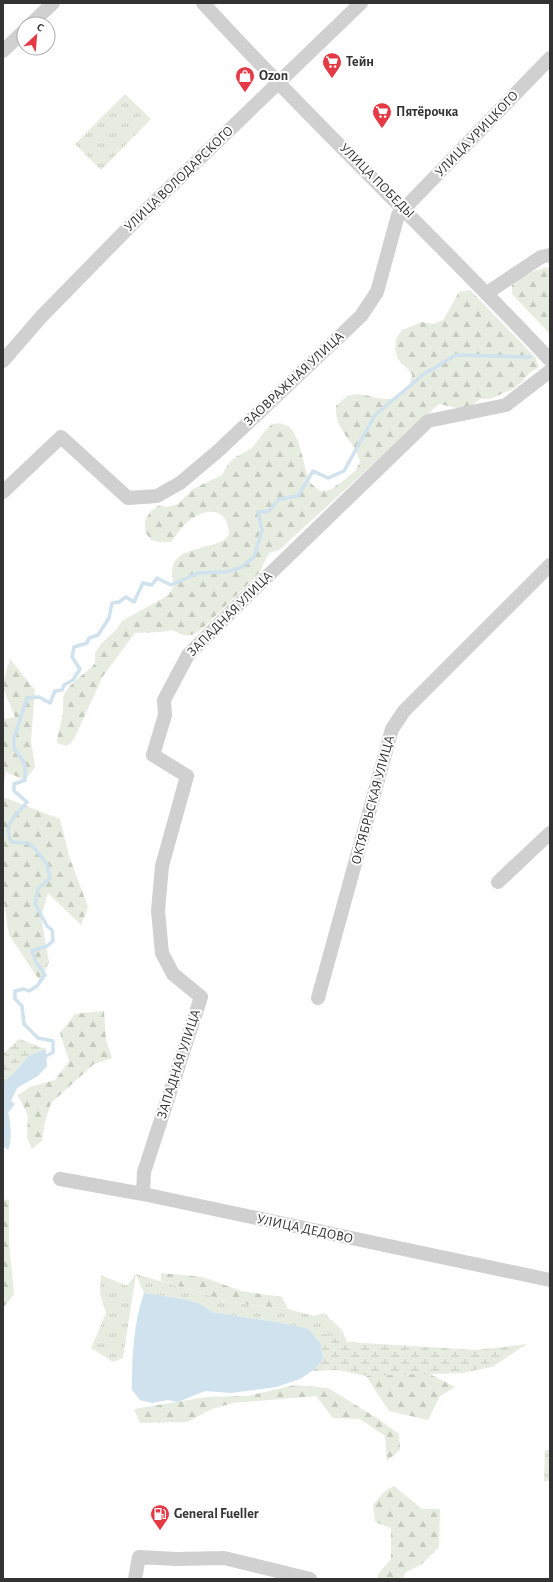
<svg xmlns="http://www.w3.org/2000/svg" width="553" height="1582" viewBox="0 0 553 1582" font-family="'Alegreya Sans',sans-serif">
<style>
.grass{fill:url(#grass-tufts)}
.forest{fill:url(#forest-firs)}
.wetland{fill:url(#wetland-marsh)}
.water{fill:#cfe2ee}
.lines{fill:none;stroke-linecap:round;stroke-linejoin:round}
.stream{stroke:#cfe2ee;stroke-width:3.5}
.minor{stroke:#d0d0d0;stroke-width:14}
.labels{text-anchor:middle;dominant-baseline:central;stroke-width:4;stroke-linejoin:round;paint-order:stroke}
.poi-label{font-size:14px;font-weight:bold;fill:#333;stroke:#fff;text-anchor:start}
.street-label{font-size:14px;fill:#333;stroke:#fff}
</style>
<defs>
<pattern id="grass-tufts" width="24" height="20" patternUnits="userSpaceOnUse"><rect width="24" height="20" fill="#e6ecdf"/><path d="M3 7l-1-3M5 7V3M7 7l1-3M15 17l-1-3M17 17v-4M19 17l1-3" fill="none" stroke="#c6cbc0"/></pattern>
<pattern id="forest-firs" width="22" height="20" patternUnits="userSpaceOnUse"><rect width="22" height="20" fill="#e6ecdf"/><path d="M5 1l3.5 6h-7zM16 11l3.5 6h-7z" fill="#c6cbc0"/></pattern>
<pattern id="wetland-marsh" width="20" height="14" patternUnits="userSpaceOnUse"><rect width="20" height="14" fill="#e6ecdf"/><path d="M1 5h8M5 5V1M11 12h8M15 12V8" fill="none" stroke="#c6cbc0"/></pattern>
</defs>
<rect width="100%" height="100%" fill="#fff"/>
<path class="grass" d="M125 94 151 119 101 170 75 144Z
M136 1274 231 1302 288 1309 314 1316 324 1313 342 1330 347 1342 309 1329 282 1323 212 1312 199 1303 183 1299 144 1293 136 1274 123 1358 113 1362 91 1348 106 1313 100 1293 101 1275 127 1286Z
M545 1450H550V1481H544Z"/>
<path class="forest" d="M550 267V334L512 294V285C524 275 535 269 550 267Z
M470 290 535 357 539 367 529 373 522 382 513 389 490 399H480L472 406 461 409 439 404 279 550 269 553 259 573 203 628C190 638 186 637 172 630 160 633 148 632 135 633L103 676 74 739 67 746 57 743C57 733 62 723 63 712 64 699 60 696 72 684 79 676 88 672 95 663V653L101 644 117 629 122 621 169 595 174 585C164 548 196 552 220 542 224 541 227 537 229 534 228 504 202 508 185 524 180 529 176 536 171 542H161L151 540 145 532V521L150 512 158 506 168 507 178 504 193 489 222 475 227 466 234 458 252 448 265 431 272 424C275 424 279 423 282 424 302 427 302 469 311 483 313 486 317 488 320 491L330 490 347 478 355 471 360 462C355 440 334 431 336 406 340 402 345 397 351 395 367 391 383 406 400 395 408 390 411 383 412 374L398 359 395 349 396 339 402 330 422 322 433 324 443 320 459 292Z
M10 659 35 690 31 741 35 767 25 780 6 772 3 789V714L5 719 15 717 3 688V682Z
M3 797 60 819 69 856 88 907 81 925 48 893 41 917 49 962 40 981 9 935 3 896Z
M104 1011 106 1040 112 1058 94 1064 51 1103 45 1121 42 1141 32 1149 27 1138 28 1116 18 1095 30 1087 55 1080 69 1061 60 1033 75 1014Z
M3 1199 9 1200V1242L14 1294 3 1308Z
M161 1273 203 1277 241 1291 282 1297 288 1309 231 1302 161 1281Z
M353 1346 400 1375 428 1373 455 1387 440 1396 428 1420 389 1411 366 1376Z
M295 1385 328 1388 377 1418 399 1434 400 1450 387 1461 385 1436 360 1419 333 1418 316 1396 233 1403 212 1409 187 1422 140 1423 134 1409 206 1397 248 1396Z
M394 1486 422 1509H440L439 1547 422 1564 405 1573 403 1579H377L379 1573 391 1559V1528L375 1522 373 1505 385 1491Z"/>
<path class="wetland" d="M19 1039 46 1049 28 1056 15 1072 9 1077 3 1085V1054Z
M309 1329 347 1342 476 1350 527 1344 492 1367 462 1373 366 1376 338 1370 312 1371 323 1360 321 1344Z"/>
<path class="water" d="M46 1049 47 1066 38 1076 17 1088 11 1101 15 1104 8 1113C11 1120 12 1143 8 1150L3 1146V1085L9 1077 15 1072 28 1056Z
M144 1293 183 1299 199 1303 212 1312 282 1323 309 1329 321 1344 323 1360 312 1371 300 1379 276 1387 231 1393 205 1391 178 1402 168 1400 152 1403 140 1400 132 1390C132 1357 133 1325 144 1293Z"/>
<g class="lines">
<path class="stream" d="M43 1058 53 1052V1041L38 1038 24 1024 22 1006 15 999V991L24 989 29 991 37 986 45 975 36 962 32 951 47 946 53 941 52 930 47 926 35 904 38 889 50 878 47 864 36 850 28 843 11 842C2 823 17 816 27 802L14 791V784L25 780V764L14 748V738L27 698 39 697 50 703 55 691 62 690 64 685 73 680 80 669 72 657 74 647 87 643 89 638 98 635 109 618 112 603 119 602 126 597 134 602 143 583 152 585 157 578 171 585 198 573 226 572 240 568 254 557 262 530 258 512 269 511 279 499 298 496 313 471 328 478 344 471 375 415 424 374 456 355 530 357"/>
<path class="minor" d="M203 3C315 126 437 239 550 360
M31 24 53 3
M3 51 24 31
M487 293 541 257 550 255
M3 361 41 317 140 216 361 3
M3 492 61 437 128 498 157 496 180 483 218 451 361 316 377 292 398 215 550 58
M498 882 550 833
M318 998 392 729 404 711 550 565
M60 1179 143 1194 550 1280
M143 1194 144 1172 201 997 173 974 162 953 158 911 162 866 187 776 153 755 165 715 164 700 188 655 250 593 428 421 506 405 550 371
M135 1579 139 1557 176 1559 224 1558 310 1579"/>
</g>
<defs>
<g id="supermarket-pin" transform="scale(1)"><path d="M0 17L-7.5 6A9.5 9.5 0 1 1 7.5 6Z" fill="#e63946" stroke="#fff"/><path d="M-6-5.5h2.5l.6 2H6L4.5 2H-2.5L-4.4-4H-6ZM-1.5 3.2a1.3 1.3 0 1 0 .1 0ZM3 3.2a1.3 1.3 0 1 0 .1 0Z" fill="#fff"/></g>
<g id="shop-pin" transform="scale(1)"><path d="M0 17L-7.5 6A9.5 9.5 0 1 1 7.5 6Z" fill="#e63946" stroke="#fff"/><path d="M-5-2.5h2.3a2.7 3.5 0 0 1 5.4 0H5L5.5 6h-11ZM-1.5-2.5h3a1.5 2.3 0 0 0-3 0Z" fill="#fff"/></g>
<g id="fuel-pin" transform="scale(1)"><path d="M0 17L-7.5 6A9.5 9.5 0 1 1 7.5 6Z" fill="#e63946" stroke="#fff"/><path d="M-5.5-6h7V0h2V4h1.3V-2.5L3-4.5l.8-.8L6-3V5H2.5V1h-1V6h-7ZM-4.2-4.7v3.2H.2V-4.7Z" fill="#fff"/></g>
</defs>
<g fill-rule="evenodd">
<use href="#supermarket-pin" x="332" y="62"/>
<use href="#shop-pin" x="245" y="76"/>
<use href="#supermarket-pin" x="382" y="112"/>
<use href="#fuel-pin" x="160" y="1514"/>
</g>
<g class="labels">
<g class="poi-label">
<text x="346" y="62">Тейн</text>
<text x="259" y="76">Ozon</text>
<text x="396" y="112">Пятёрочка</text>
<text x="174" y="1514">General Fueller</text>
</g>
<g class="street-label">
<text transform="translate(477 134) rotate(-46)">УЛИЦА УРИЦКОГО</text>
<text transform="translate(179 179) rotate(-44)">УЛИЦА ВОЛОДАРСКОГО</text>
<text transform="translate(377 181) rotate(45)">УЛИЦА ПОБЕДЫ</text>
<text transform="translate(294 379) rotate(-43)">ЗАОВРАЖНАЯ УЛИЦА</text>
<text transform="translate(230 614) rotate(-45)">ЗАПАДНАЯ УЛИЦА</text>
<text transform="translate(373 800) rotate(-75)">ОКТЯБРЬСКАЯ УЛИЦА</text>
<text transform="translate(179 1064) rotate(-72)">ЗАПАДНАЯ УЛИЦА</text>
<text transform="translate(305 1229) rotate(12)">УЛИЦА ДЕДОВО</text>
</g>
</g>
<rect width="553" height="1582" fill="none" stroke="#333333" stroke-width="8"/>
<g transform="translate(36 36) rotate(26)"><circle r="19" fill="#ffffff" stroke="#adadad"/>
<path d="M0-3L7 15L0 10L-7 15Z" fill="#e63946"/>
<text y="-6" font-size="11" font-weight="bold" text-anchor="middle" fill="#333333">С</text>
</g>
</svg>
